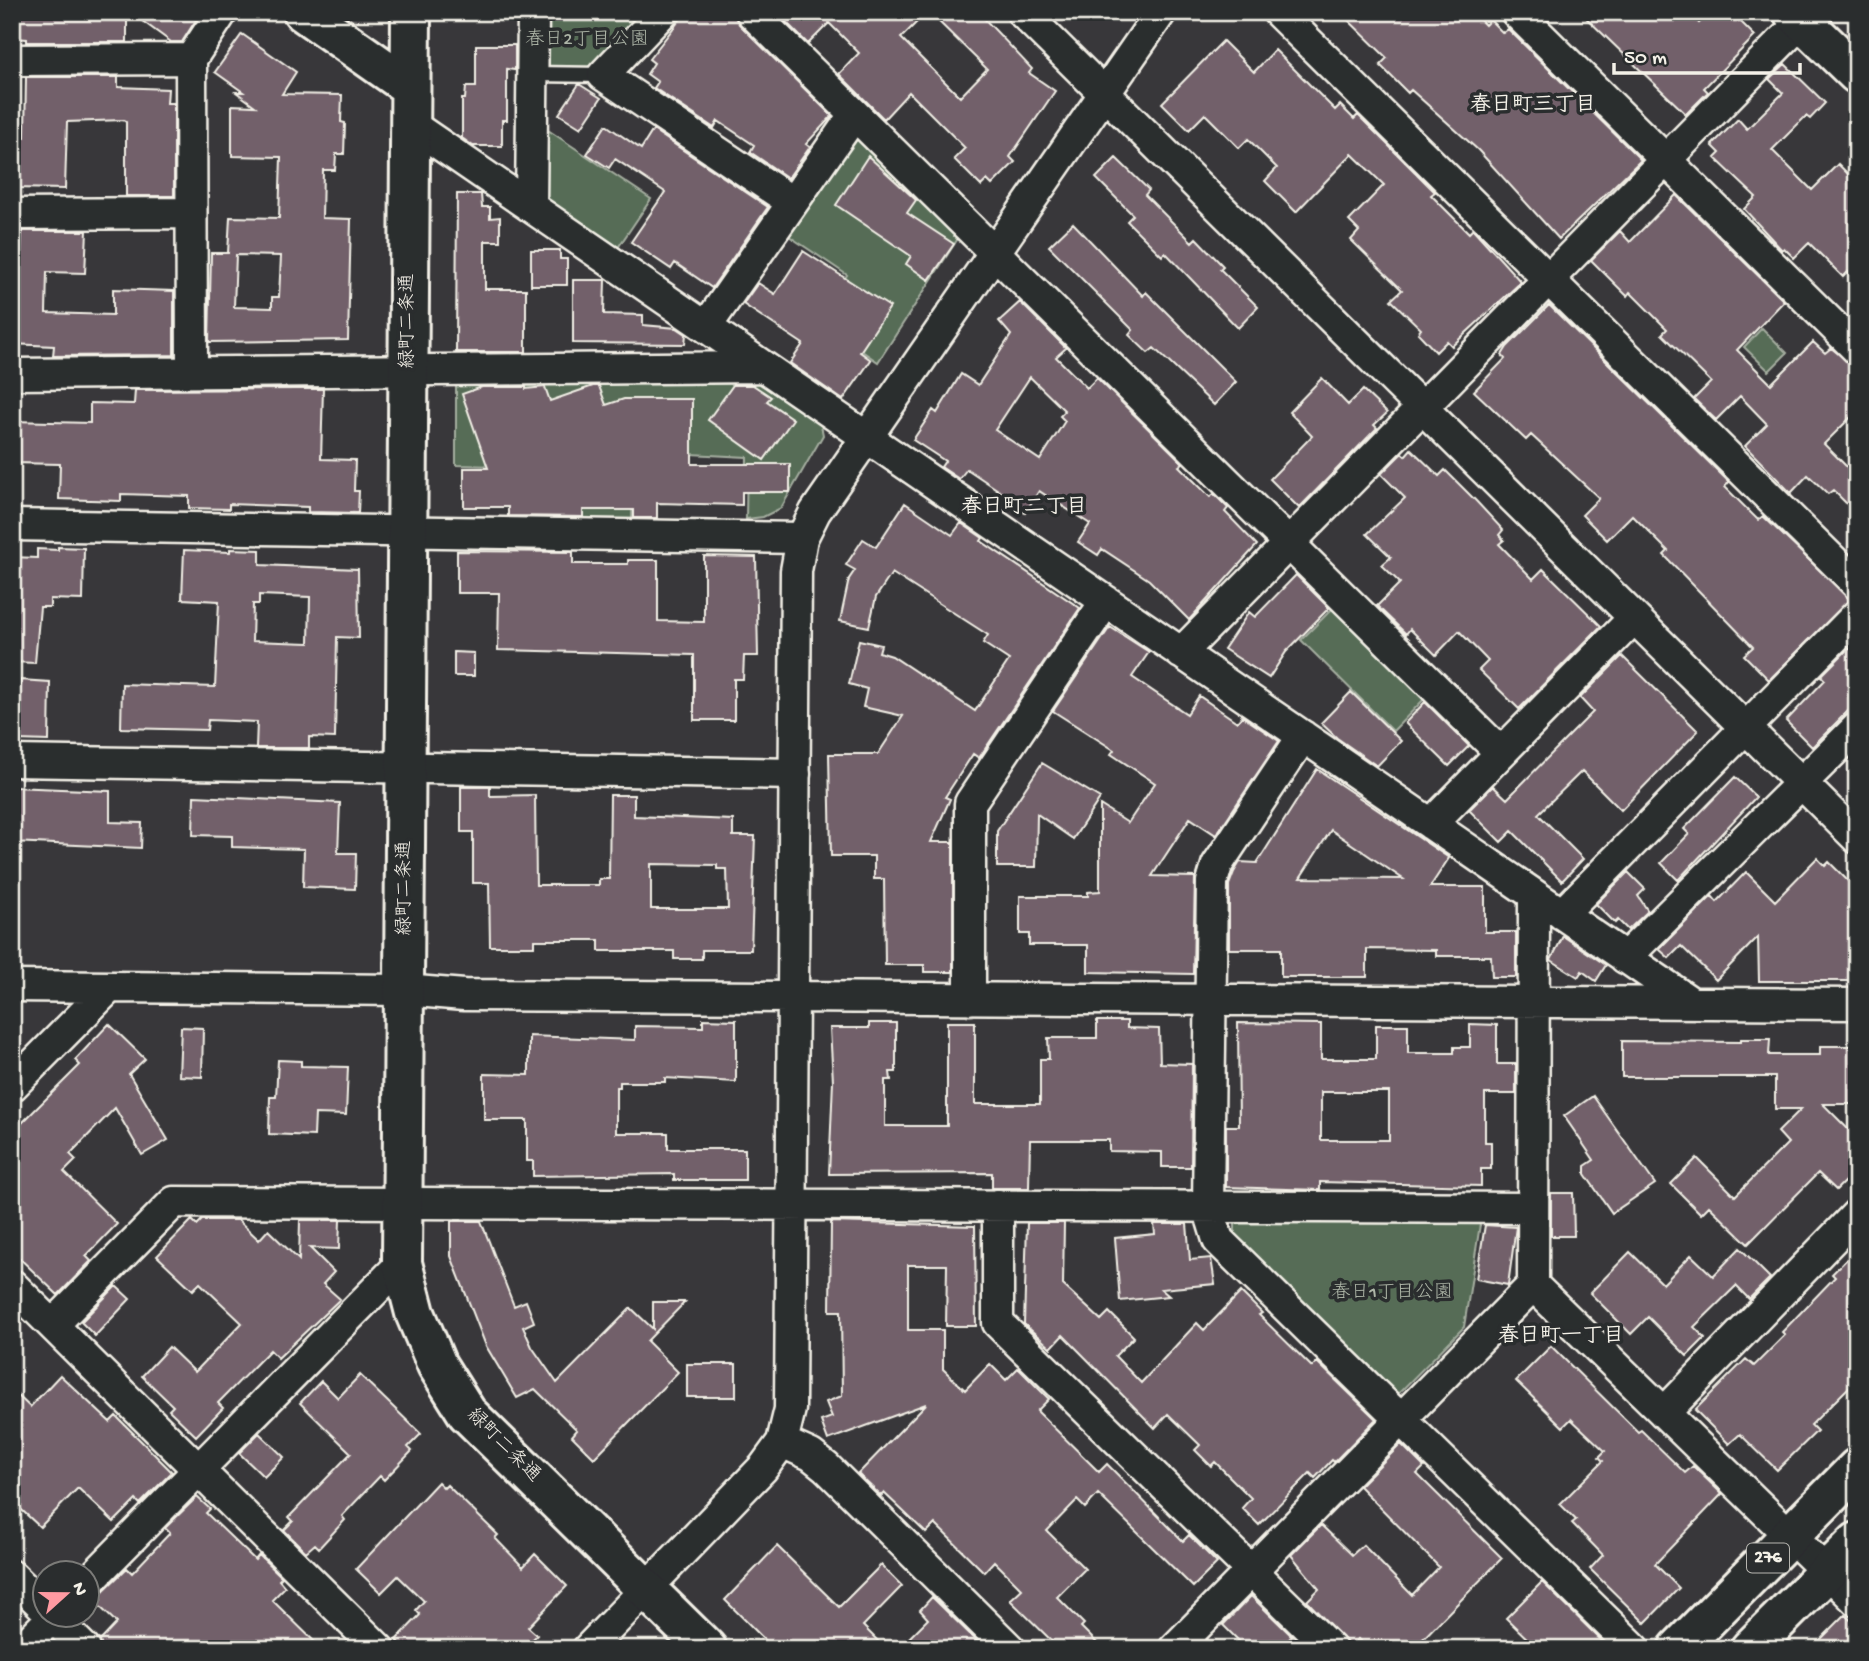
<svg xmlns="http://www.w3.org/2000/svg" width="1869" height="1661" viewBox="0 0 1869 1661" font-family="'Gochi Hand','Klee One',sans-serif">
<style>
.green{fill:#566c57;stroke:#a5aea0;stroke-width:2}
.building{fill:#72616a;stroke:#f4f1e8;stroke-width:2;fill-rule:evenodd}
.lines{fill:none;stroke-linecap:round;stroke-linejoin:round}
.lane-casing{stroke:#f4f1e8;stroke-width:19}
.street-casing{stroke:#f4f1e8;stroke-width:35}
.secondary-casing{stroke:#f4f1e8;stroke-width:44}
.highway-casing{stroke:#f4f1e8;stroke-width:44}
.lane{stroke:#2a2d2e;stroke-width:14}
.street{stroke:#2a2d2e;stroke-width:30}
.secondary{stroke:#2a2d2e;stroke-width:38}
.highway{stroke:#2a2d2e;stroke-width:38}
.labels{text-anchor:middle;dominant-baseline:central;stroke-width:7;stroke-linejoin:round;paint-order:stroke}
.shield{fill:#2a2d2e;stroke:#b7b6b0;stroke-width:2}
.shield-label{font-size:18px;font-weight:bold;fill:#f4f1e8}
.park-label{font-size:19px;fill:#adb5a7;stroke:#2a2d2e}
.street-label{font-size:19px;fill:#f4f1e8;stroke:#2a2d2e}
.neighbourhood-label{font-size:21px;font-weight:bold;fill:#f4f1e8;stroke:#2a2d2e}
</style>
<rect width="100%" height="100%" fill="#38373a"/>
<filter id="ink" filterUnits="userSpaceOnUse"><feTurbulence type="fractalNoise" baseFrequency=".0143" numOctaves="2"/><feDisplacementMap in="SourceGraphic" scale="14" xChannelSelector="R" yChannelSelector="G"/><feConvolveMatrix kernelMatrix="1 2 1 2 8 2 1 2 1" color-interpolation-filters="sRGB"/></filter>
<g filter="url(#ink)">
<path class="green" d="M546 12H655L602 68 545 69Z
M545 128 651 199 617 249 547 202Z
M859 137 959 237 878 362 818 321 847 275 786 234 852 139Z
M1762 328 1787 353 1769 371 1744 347Z
M750 377 821 425 823 435 781 508 763 517 746 519 747 457 633 451 632 521 535 520V467L456 465V378Z
M1339 602 1431 692 1393 731 1301 640Z
M1235 1218H1481L1464 1327 1392 1400 1235 1238Z"/>
<path class="building" d="M12 12H127V42H27V39L12 38Z
M130 12H201L182 42H171Z
M686 12H734L739 24 832 116 806 144 810 147 788 178 750 152 754 145 718 121 714 128 654 88 658 82 647 74 654 63 649 59Z
M776 12H927L901 38 960 97 987 69 929 12H978L1032 69 1029 73 1055 91 1010 157 1015 162 992 185 987 180 981 186 954 159 965 148 909 92 884 119 839 74 859 53 829 23 808 44Z
M1340 12H1472L1485 25 1490 20 1503 33 1508 29 1641 160 1559 239 1478 150 1411 90 1408 93 1380 65 1387 58Z
M1580 12H1688L1699 23 1710 12H1731L1755 36 1704 88 1708 92 1686 114Z
M242 34 296 72 282 94 342 95 341 122 345 123 344 154H336L335 170H323L322 218 351 219 348 340 209 342 211 253H228L230 217 279 218 281 157 232 156V105L255 106 236 92H243L215 72ZM236 255 281 256 279 297H272V308L234 307Z
M1223 41 1254 72 1275 50 1335 110 1340 105 1354 119 1358 115 1435 192 1431 195 1469 233 1473 229 1521 282 1452 346 1447 341 1436 352 1418 333 1421 329 1391 300 1402 290 1351 240 1359 231 1349 221 1384 185 1352 154 1296 212 1265 181 1277 168 1248 139 1239 148 1205 114 1189 130 1162 103Z
M476 45H515V70L507 69V120H502V146H473L462 138V99H465L466 87H476Z
M1785 64 1825 103 1810 119 1806 116 1772 150 1812 190 1838 164 1857 183V281L1848 272 1843 277 1809 243 1794 258 1784 248 1782 250 1744 209 1756 197 1715 158 1720 153 1712 145 1738 119 1747 129 1783 93 1769 79Z
M26 77H118V87L168 89 167 103H174V196H126V122L123 120 67 122 65 189 12 188V137H25Z
M579 84 601 98 581 128 559 114Z
M606 125 641 149 653 130 768 207 712 288 675 263 671 269 631 242 665 192 615 159 609 168 587 154Z
M868 156 916 200 907 213 954 244 929 280 906 264 911 256 836 205Z
M1116 158 1149 190 1145 195 1192 242 1196 238 1223 266 1220 269 1258 307 1238 328 1165 252 1162 256 1127 221 1133 215 1096 178Z
M457 194H481L482 207H490V218L500 217V241H485V289H526V352H456Z
M1676 195 1784 301 1737 350 1771 384 1813 342 1825 353 1831 348 1857 368V411L1824 444 1857 477V514L1833 490 1828 494 1808 475 1791 493 1745 446 1767 424 1740 396 1716 420 1694 399 1711 382 1662 334 1667 329 1630 292 1627 296 1591 260 1620 231 1630 242Z
M1073 223 1143 296 1146 292 1236 382 1214 405 1154 348 1148 353 1129 335 1133 330 1049 246Z
M22 231H87L85 273 47 272 46 313 113 315V289L174 291V355L53 356 54 346 12 344 17 252H21Z
M531 250H560V259H567V285H531Z
M803 251 890 307 860 352 871 360 843 400 790 363 803 344 743 304 758 283 775 294Z
M573 280H605L604 314 643 315V325L677 328 686 334 685 344 573 343Z
M1020 302 1066 348 1056 357 1087 388 1097 378 1183 463 1179 466 1210 497 1214 494 1228 508 1225 512 1257 545 1189 620 1149 580 1102 549 1098 555 1078 542 1090 524 1039 491 1025 513 1007 502 1010 498 967 469 959 479 941 467 945 461 913 440 933 410 937 413 961 374 978 385 1011 335 999 321ZM1030 377 1065 411 1060 416 1065 421 1040 460 995 430Z
M1549 305 1729 482 1725 487 1758 520 1763 516 1850 599 1769 680 1744 655 1753 647 1664 555 1668 551 1632 515 1607 540 1582 515 1599 498 1531 435 1526 440 1474 391 1505 359 1502 355 1507 347Z
M1322 378 1348 405 1363 390 1387 413 1374 425 1377 428 1299 508 1270 479 1312 436 1289 412Z
M733 385H753L771 397 767 401 793 419 764 460 708 420Z
M593 386H599L606 405 624 399H692V464H790V492H742V505L657 503V518H634V510H583V517L508 516V507H464V468H488L462 394 482 387H526V389L545 387 550 401Z
M297 389H323L321 459 355 460 354 491H359L358 513 308 512V507L229 504V509L189 508V496L121 494V501L59 499 60 464 12 463V421L90 423V403L134 404 135 390Z
M1411 449 1439 476 1445 470 1476 501 1503 530 1499 535 1504 540 1499 544 1533 579 1543 569 1601 626 1519 709 1479 670 1488 661 1459 631 1436 655 1410 629 1406 634 1377 606 1400 583 1382 565 1391 557 1367 534 1405 498 1381 474 1402 453 1405 456Z
M905 503 952 535 961 523 983 538 981 541 1080 608 979 758 973 754 945 797 950 799 931 842H953V972H924V965H885L884 879H874V856H831L829 754H878L903 716 863 707 867 689 849 684 859 640 881 645 879 652 892 656 975 711 1009 660 983 643 988 635 892 573 876 597 869 627 840 621 849 579 855 570 846 565 863 539 876 547Z
M58 547 84 548 83 600 50 599V607H40L35 663 12 662V557L37 558V549L58 550Z
M230 549 260 550V565L358 569 359 638 337 637 335 738 309 737V748H256L257 722 208 720 207 730 121 728 122 684 215 687 219 601 182 599 184 550 230 552ZM259 595 310 597 309 643 252 641 253 604H259Z
M457 551 573 552V564H628V560H658V621L704 622V556L756 557 758 656H744L743 679H734V720H694V655L498 650 499 593H457Z
M1296 575 1329 608 1286 652 1269 678 1224 649 1249 612 1255 617Z
M1110 627 1149 652 1132 677 1187 714 1199 696 1237 722 1242 716 1279 741 1216 835 1190 818 1152 876 1195 877 1193 974 1088 972V945H1029V934H1020V896H1088V892L1100 891V805L1128 823 1155 783 1111 754 1114 750 1053 711Z
M1849 648 1857 656V702L1812 747 1786 721 1825 680 1821 676Z
M454 652 474 653V676H454Z
M1622 656 1698 731 1621 810 1582 771 1538 814 1583 859 1562 881 1512 831 1501 842 1469 810 1493 786 1507 799 1563 742 1593 712 1580 698Z
M20 680 50 682 49 741 18 740Z
M1351 692 1401 741 1377 766 1337 738 1321 723Z
M1425 702 1469 746 1449 766 1405 723Z
M1042 763 1100 798 1073 839 1037 814 1036 867H997V831Z
M1317 769 1449 858 1430 887H1485V932H1516V977H1492L1491 956H1436V950L1367 949V977H1281V949H1229V885L1234 872 1240 862 1257 863ZM1331 830 1403 879 1300 878Z
M1735 777 1756 797 1678 880 1661 863 1689 834 1684 829Z
M12 787 110 791V822L142 823 141 848 12 842Z
M461 787H490V796L535 795 536 885H599V879H609L610 795H634V816L733 820V836H755L751 950H702V959H674V951H599V940H534V946H490L489 883H473V832H461ZM651 864 717 865V869H727L728 909H651Z
M194 796 340 803 338 853H356L355 889 303 887 304 849 232 847V836L193 835Z
M1817 858 1825 866 1829 862 1857 890 1855 981H1759L1758 937 1716 980 1681 946 1669 958 1659 949 1712 896 1717 902 1746 872 1775 901Z
M1628 872 1645 889 1638 896 1648 911 1628 930 1618 920 1615 923 1596 904Z
M1563 936 1606 965 1596 981 1582 971 1578 977 1551 960Z
M703 1019 736 1020V1082L665 1078V1082H620V1087H616V1133H668V1149H745V1180H674V1174L533 1176V1161H527V1120H484V1074L529 1075V1036L635 1040V1026L703 1027Z
M1097 1021H1127V1028L1159 1029 1160 1063 1192 1064 1191 1167H1162V1152L1109 1151V1140H1030L1029 1188H992V1173L829 1174 833 1081 830 1028H869V1023H896V1072H890L891 1080H885V1126H947V1022H975V1104H1040V1059H1049L1048 1038H1097Z
M1238 1023 1321 1024V1059H1376V1025H1408V1053H1454V1047H1470V1024L1497 1025V1064H1516V1094H1485V1142H1491V1169H1481V1186L1320 1182V1190L1226 1187V1126H1239ZM1321 1092H1389V1140H1321Z
M109 1024 145 1059 129 1074 168 1140 142 1155 115 1108 70 1154 76 1160 64 1172 117 1224 86 1256 91 1261 58 1295 12 1251V1133L80 1065 75 1060Z
M181 1027 203 1028 202 1077 179 1076Z
M1741 1039H1770L1769 1055H1820V1046H1857V1104H1823L1857 1138V1169L1836 1190 1818 1173 1748 1244 1709 1206 1701 1214 1671 1184 1697 1158 1735 1196 1788 1143 1778 1132 1801 1109H1775V1077H1622V1041L1741 1042Z
M278 1060 301 1061V1066L348 1067 346 1115 315 1114 314 1136 269 1134 270 1097H276Z
M1593 1096 1655 1184 1612 1213 1585 1174V1166L1594 1160 1564 1116Z
M1551 1193H1573L1574 1236H1551Z
M192 1220 197 1225 202 1220H238L259 1240 268 1230 299 1260 300 1220H340L339 1249 310 1248 334 1272 323 1284 340 1299 278 1358 270 1350 218 1403 223 1408 196 1436 169 1410 173 1406 142 1376 169 1347 195 1372 242 1323 200 1283 193 1290 157 1256Z
M451 1221H481L514 1306 526 1301 534 1322 523 1327 532 1347 557 1383 631 1308 653 1329V1302H685L647 1341 678 1372 594 1458 572 1436 577 1430 535 1389 517 1398 486 1346 451 1256Z
M831 1222 975 1226 976 1326H946L947 1265H908V1330H943V1369L965 1390 990 1364 1006 1380 1018 1368 1049 1399 1037 1411 1099 1472 1107 1464 1183 1541 1189 1535 1217 1563 1193 1587 1098 1494 1085 1508 1077 1500 1047 1531 1085 1569 1057 1597 1084 1624 1081 1627 1103 1649H1060L1010 1600 1022 1589 994 1561 984 1572 935 1524 926 1533 884 1493 881 1496 858 1474 926 1404 828 1440 821 1421 832 1417 826 1402 842 1396 841 1311H830Z
M1027 1223H1064L1063 1285 1101 1320 1109 1312 1134 1337 1115 1356 1141 1383 1197 1323 1204 1330 1241 1292 1262 1313 1259 1315 1312 1367 1317 1362 1376 1419 1334 1462 1332 1460 1315 1478 1310 1473 1259 1525 1242 1508 1251 1498 1215 1462 1211 1466 1195 1450 1200 1445 1168 1414 1155 1428 1063 1335 1051 1348 1024 1324Z
M1154 1224H1187L1190 1260 1211 1258 1215 1284 1161 1289 1169 1296 1120 1301 1115 1238 1155 1234Z
M1485 1225 1516 1227 1508 1285 1476 1279Z
M1740 1248 1770 1278 1749 1299 1736 1286 1694 1327 1705 1338 1687 1356 1648 1317 1631 1334 1590 1293 1630 1252 1663 1284 1691 1255 1713 1276Z
M1857 1249V1379L1811 1425 1817 1431 1777 1470 1740 1434 1729 1444 1695 1410 1746 1359 1754 1366 1785 1335 1782 1332 1835 1277 1832 1274Z
M116 1286 130 1299 95 1336 81 1322Z
M1551 1346 1638 1432 1641 1430 1685 1473 1693 1466 1722 1494 1655 1564 1679 1588 1645 1623 1590 1569 1603 1555 1572 1523 1576 1520 1560 1504 1603 1461 1599 1457 1605 1451 1571 1419 1563 1427 1516 1381Z
M687 1364H736V1397H687Z
M60 1375 110 1422 116 1416 172 1472 140 1504 136 1500 114 1522 78 1488 40 1527 12 1501V1390L30 1407Z
M360 1375 421 1434 408 1447 412 1451 384 1480 380 1476 342 1516 345 1520 319 1548 315 1544 306 1552 284 1530 293 1521 289 1517 351 1453 300 1403 321 1381 338 1398Z
M259 1433 284 1457 264 1477 239 1453Z
M1401 1444 1424 1467 1417 1474 1502 1558 1413 1649H1368L1358 1639 1351 1647 1307 1601 1319 1589 1291 1555 1321 1525 1352 1555 1363 1545 1412 1595 1439 1567 1359 1486Z
M438 1482 444 1488 447 1485 498 1535 495 1538 523 1567 535 1554 567 1586 528 1627 537 1635 523 1649H406L396 1640 420 1615 416 1610 424 1601 398 1576 381 1593 356 1569Z
M197 1497 210 1509 206 1513 255 1560 259 1555 282 1577 279 1580 285 1587 272 1600 322 1649H102L100 1641 117 1623 96 1603 101 1599 98 1596 127 1568 132 1573 170 1533 165 1528Z
M777 1546 839 1607 881 1565 902 1586 863 1626 886 1649H774L725 1600Z
M1542 1582 1610 1649H1538L1506 1618Z
M1251 1596 1292 1636 1280 1649H1247L1223 1625Z
M932 1597 985 1649H898L928 1619 920 1610Z
M1845 1615 1857 1626V1649H1811Z"/>
<g class="lines">
<g class="lane-casing">
<path id="lane" d="M532 74 603 75"/>
</g>
<g class="street-casing">
<path id="street" d="M663 12 603 75 792 202
M751 12 1501 753
M1022 12 1857 838
M1278 12 1857 584
M1516 12 1857 349
M12 60 191 59
M410 124 1692 1003
M531 207 533 12
M12 214 191 213
M706 327 854 115
M192 372 191 59 222 12
M12 374 761 367
M12 525 802 538
M1181 653 1811 12
M1303 736 1217 865 1212 882 1208 1207 1218 1240 1635 1649
M12 761 795 774
M1431 824 1634 618
M1562 914 1857 615
M1625 958 1857 728
M12 986 404 990 464 995 1857 1004
M970 999V803L1106 601
M12 1086 107 990
M998 1205V1323L1331 1649
M12 1285 379 1649
M1533 1285 1857 1601
M53 1325 174 1202 1533 1208
M1664 1413 1857 1214
M782 1442 811 1455 826 1467 1010 1649
M12 1576 46 1609
M88 1582 402 1263
M52 1616 85 1649
M21 1649 54 1616
M588 1649 763 1468 782 1442 790 1409 796 571 802 538 815 512 1161 12
M1174 1649 1533 1285 1534 895"/>
</g>
<g class="secondary-casing">
<path id="secondary" d="M303 12 410 87
M411 12 402 1263 415 1313 437 1365 467 1413 707 1649
M1793 12 1857 74"/>
</g>
<g class="highway-casing">
<path id="highway" d="M1678 1649 1857 1468
M1750 1649 1857 1542"/>
</g>
<use href="#lane" class="lane"/>
<use href="#street" class="street"/>
<use href="#secondary" class="secondary"/>
<use href="#highway" class="highway"/>
</g>
</g>
<g class="labels">
<rect class="shield" x="1747" y="1543.5" width="42" height="29" rx="5"/>
<g class="shield-label">
<text x="1768" y="1558">276</text>
</g>
<g class="park-label">
<text x="587" y="40">春日2丁目公園</text>
<text x="1392" y="1293">春日1丁目公園</text>
</g>
<g class="street-label">
<text transform="translate(408 321) rotate(-90)">緑町二条通</text>
<text transform="translate(405 888) rotate(-90)">緑町二条通</text>
<text transform="translate(503 1446) rotate(45)">緑町二条通</text>
</g>
<g class="neighbourhood-label">
<text x="1533" y="106">春日町三丁目</text>
<text x="1024" y="508">春日町二丁目</text>
<text x="1561" y="1337">春日町一丁目</text>
</g>
</g>
<rect width="1869" height="1661" fill="none" stroke="#2a2d2e" stroke-width="42"/>
<rect x="21" y="21" width="1827" height="1619" fill="none" stroke="#f4f1e8" stroke-width="2.5" filter="url(#ink)"/>
<g transform="translate(66 1594) rotate(69)"><circle r="33" fill="#2a2d2e" stroke="#7b7b78" stroke-width="2"/>
<path d="M0-5L12 26L0 18L-12 26Z" fill="#ff9aa2"/>
<text y="-10" font-size="19" font-weight="bold" text-anchor="middle" fill="#f4f1e8">N</text>
</g>
<path d="M1614 63v10h186v-10" fill="none" stroke="#f4f1e8" stroke-width="3.5"/>
<text x="1624" y="63" font-size="21" fill="#f4f1e8" stroke="#2a2d2e" stroke-width="5" paint-order="stroke">50 m</text>
</svg>
